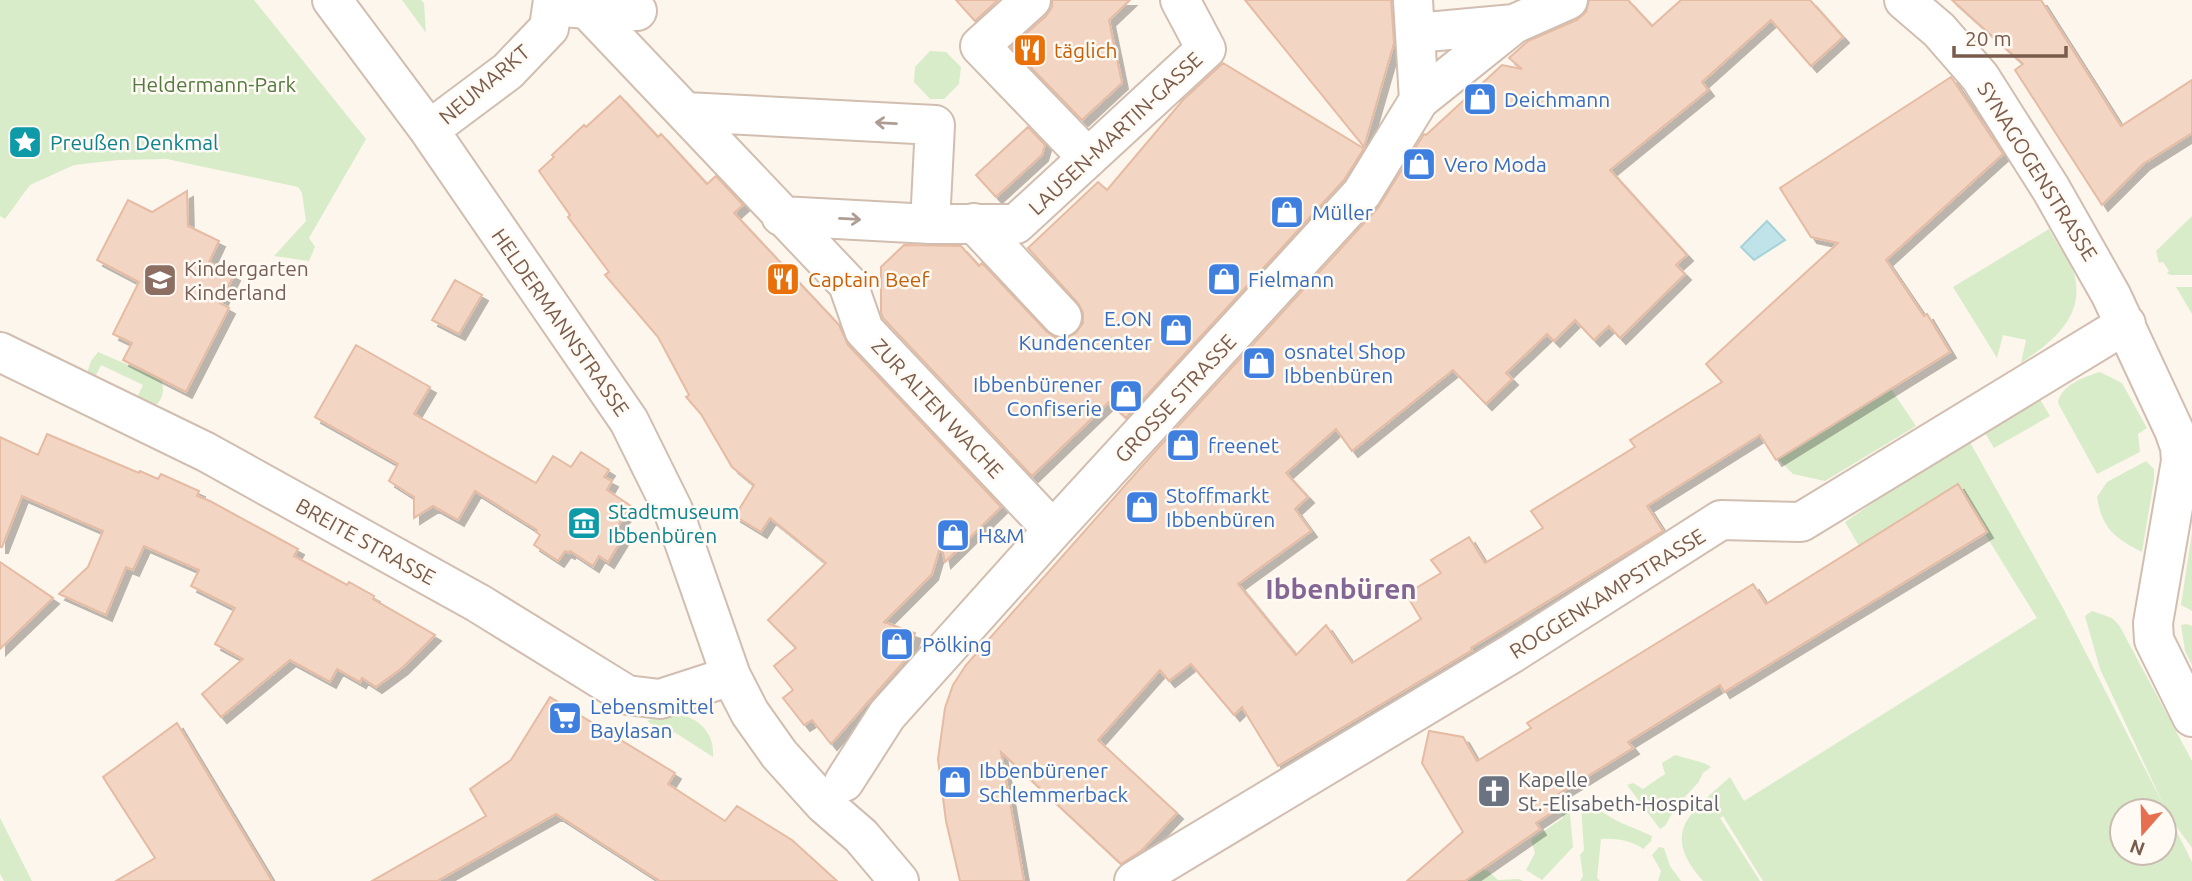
<svg xmlns="http://www.w3.org/2000/svg" width="2192" height="881" viewBox="0 0 2192 881" font-family="Ubuntu,sans-serif">
<style>
.green{fill:#d8ecc9;fill-rule:evenodd}
.water{fill:#bfe3e8;stroke:#a5d3da;stroke-width:2}
.building{fill:#f3d5c3;stroke:#e6bba3;stroke-width:2;filter:url(#shadow)}
.lines{fill:none;stroke-linecap:round;stroke-linejoin:round}
.minor-casing{stroke:#d1beb0;stroke-width:42}
.minor{stroke:#fff;stroke-width:38}
.oneway{stroke:#af9d94}
.labels{text-anchor:middle;dominant-baseline:central;stroke-width:5;stroke-linejoin:round;paint-order:stroke}
.food-label{font-size:21px;fill:#c56008;stroke:#fffaf3;text-anchor:start}
.park-label{font-size:21px;fill:#537a41;stroke:#fffaf3}
.street-label{font-size:21px;fill:#7a5c4d;stroke:#fffaf3}
.shop-label{font-size:21px;fill:#366cbe;stroke:#fffaf3;text-anchor:start}
.culture-label{font-size:21px;fill:#0d838f;stroke:#fffaf3;text-anchor:start}
.education-label{font-size:21px;fill:#785e54;stroke:#fffaf3;text-anchor:start}
.worship-label{font-size:21px;fill:#5b616d;stroke:#fffaf3;text-anchor:start}
.district-label{font-size:28px;font-weight:bold;fill:#846695;stroke:#fffaf3}
</style>
<defs>
<filter id="shadow"><feDropShadow dx="6" dy="6" stdDeviation="0" flood-color="#0004"/></filter>
</defs>
<rect width="100%" height="100%" fill="#fdf6ec"/>
<path class="green" d="M0 0H254L366 139 309 238 315 247 309 261 274 256 306 221 302 193 298 187 167 159 119 160 74 165 30 185 5 219 0 216Z
M402 0H421L424 3 426 33Z
M930 51 946 52 961 67 959 84 944 99H930L914 82 915 67Z
M2192 216V275H2170L2167 273 2169 271 2163 262 2159 263 2156 251Z
M2049 229C2056 245 2071 259 2075 277 2084 319 2050 343 2021 363L2026 340 2003 335 1997 358 1953 287Z
M2176 287H2192V314Z
M98 352 161 379C165 390 163 401 153 407L135 402 143 385 101 365 93 381 86 376 91 361Z
M2100 372 2122 383 2147 428 2138 434 2140 452 2097 474 2058 403C2060 386 2085 376 2100 372Z
M1891 389 1916 426 1825 481 1793 474 1778 459Z
M2038 396 2050 416 1994 448 1982 428Z
M1967 437 2063 608 2165 808 2100 669 2085 616 2092 611 2112 618 2119 625 2192 761V848L2170 818 2192 862V881H1763L1723 816 1720 818 1760 881H1703C1659 832 1691 812 1730 777L1744 801 2037 618 1956 487 1859 546 1845 522ZM2122 811H2164V853H2122Z
M2146 461 2154 469V480L2142 552C2115 538 2102 529 2097 497L2107 482Z
M2192 532V611L2181 605Z
M2186 624 2192 626V665L2185 651 2181 625Z
M667 712C693 714 715 728 713 757L674 732 671 737 647 721Z
M1675 755 1704 763 1711 767 1703 773 1698 783 1677 805 1665 826 1660 829 1627 785 1633 783 1643 789 1665 774 1662 763Z
M1593 801C1601 818 1636 828 1652 836L1651 841 1643 849C1632 840 1614 838 1601 839L1597 878 1600 881H1580L1583 876 1580 855 1584 850 1581 806Z
M1565 812 1570 814 1573 847 1542 880 1526 870 1535 853 1531 840 1563 818 1562 815Z
M0 818 32 881H4L0 874Z
M1659 847 1664 848 1670 866 1681 881H1658L1661 871 1652 855Z
M1479 862 1485 871 1487 870 1498 880 1519 879 1523 881H1446Z"/>
<path class="water" d="M1767 221 1785 240 1754 260 1741 247Z"/>
<path class="building" d="M956 0H998L975 21Z
M1052 0H1130L1109 20 1122 83 1082 120 1011 47 1046 16 1052 7Z
M1245 0H1391L1394 43 1364 147Z
M1589 0H1628L1652 26 1681 0H1810L1843 37 1811 66 1771 20 1702 82 1708 90 1610 170 1687 255 1676 265 1685 274 1620 338 1609 326 1594 340 1575 320 1554 341 1547 334 1506 373 1512 379 1486 404 1453 370 1352 451 1336 429 1286 473 1308 497 1295 509 1311 531 1238 584 1296 655 1326 625 1352 663 1421 619 1406 594 1441 573 1431 560 1469 537 1485 563 1543 528 1531 511 1635 447 1630 440 1722 382 1706 364 1838 243 1811 237 1780 188 1951 77 2003 154 1886 260 1924 316 1927 314 1950 352 1776 460 1760 435 1647 506 1663 531 1471 648 1472 650 1278 766 1242 707 1234 715 1191 664 1169 681 1160 670 1098 740 1177 813 1141 851 1121 864 1001 752 1024 881H960L946 821 938 759 945 708 953 685 966 665 1160 446 1378 208 1424 134 1426 135 1502 65 1522 69 1509 58 1528 41 1577 20 1586 12Z
M1952 0H2041L2121 126 2192 80V133L2143 164 2102 205 2015 70 2023 64Z
M1223 63 1363 148V150L1344 180 1126 418 1109 402 1032 476 883 318 881 312V267L904 245 961 246 979 266 982 263 1047 332 1056 338H1066L1076 333 1083 323V313L1078 303 1028 248 1098 182 1107 190 1183 100Z
M620 96 658 137 661 134 707 184 716 176 743 205 734 213 839 325 848 345 1001 507 945 562 941 544 932 574 884 622 915 633 907 658 831 744 812 720 804 725 783 698 793 690 774 666 796 648 768 620 826 563 770 518 761 532 735 516 754 485 732 467 701 414 686 397 689 395 658 337 605 275 609 272 568 217 570 215 539 171 554 157 552 155 584 125 586 127Z
M1028 127 1045 145 1042 155 996 197 976 175Z
M187 191 188 226 219 241 209 262 234 275 220 303 229 308 186 392 123 360 132 343 113 334 139 282 97 260 128 200 152 212Z
M455 280 482 295 459 334 432 320Z
M356 345 430 387 414 414 536 483 553 456 571 467 581 452 609 470 604 477 612 481 607 490 631 506 615 530 624 536 608 562 599 556 593 566 570 551 569 553 565 551 558 561 534 545 540 535 536 532 537 530 475 491 458 520 433 506 414 518V497L389 481 398 464 315 417Z
M47 434 139 473 140 471 158 479 161 474 199 491 197 496 210 501 298 549 294 556 347 585 349 582 374 596 373 599 435 635 402 668 376 687 362 678 360 682 337 669 330 682 290 660 221 717 202 694 243 659 215 644 235 608 191 586 199 570 144 546 133 570 126 567 106 615 59 594 88 567 103 531 22 496 2 547H0V437L38 455Z
M1958 484 1987 532 1724 692 1720 685 1628 742 1633 748 1554 797 1560 807 1536 823 1540 829 1465 881H1407L1463 832 1422 763 1429 731 1463 737 1477 761 1531 728 1527 723 1753 584 1766 604Z
M0 562 53 598 0 649Z
M550 697 675 773 668 784 725 821 737 806 792 840 837 881H660L556 814 437 881H372L486 816 470 789 511 760Z
M177 723 272 881H116L155 858 103 777Z"/>
<g class="lines">
<g class="minor-casing">
<path id="minor" d="M332 0 429 130 629 421 673 510 731 676 750 713 779 754 824 804 861 836 899 881
M1031 0 980 46 1088 158
M1413 0 1419 100
M1904 0 1939 30 1980 77 2051 189 2111 295 2174 430 2180 447 2181 461 2153 623 2154 640 2192 717
M553 6 587 9 848 284 864 330 1053 530
M587 9 637 11
M1416 33 1514 24
M686 112 935 125 930 224 781 216
M429 130 508 71 549 28 553 0
M974 223 1062 317
M930 224H1016L1206 49 1180 0
M0 352 206 452 478 603 627 695 660 699 731 676
M844 782 887 715 1053 530 1362 193 1419 100 1514 24 1568 0
M1134 881 1511 654 1721 520 1801 522 2126 324"/>
</g>
<use href="#minor" class="minor"/>
</g>
<defs><path id="oneway-shaft" d="M-6 0H5M1.5-3L5.5 0L1.5 3" fill="none" stroke-width="1.6" stroke-linecap="round" stroke-linejoin="round" transform="scale(1.75)"/></defs>
<g class="oneway">
<use href="#oneway-shaft" transform="translate(886 123) rotate(-177)"/>
<use href="#oneway-shaft" transform="translate(850 219) rotate(3)"/>
</g>
<defs>
<g id="restaurant-square" transform="scale(1.75)"><rect x="-9" y="-9" width="18" height="18" rx="4" fill="#e8710a" stroke="#fffaf3"/><path d="M-5-6h1v4h1v-4h1v4h1v-4h1v5L-1.5 .5V6h-2V.5L-5-1ZM5-6V6H3V1.5H1.5Q1.5-4 5-6Z" fill="#fff"/></g>
<g id="shop-square" transform="scale(1.75)"><rect x="-9" y="-9" width="18" height="18" rx="4" fill="#3f7fe0" stroke="#fffaf3"/><path d="M-5-2.5h2.3a2.7 3.5 0 0 1 5.4 0H5L5.5 6h-11ZM-1.5-2.5h3a1.5 2.3 0 0 0-3 0Z" fill="#fff"/></g>
<g id="sight-square" transform="scale(1.75)"><rect x="-9" y="-9" width="18" height="18" rx="4" fill="#0f9aa8" stroke="#fffaf3"/><path d="M0-6L1.8-2.2L6-1.7L2.9 1.2L3.7 5.4L0 3.3L-3.7 5.4L-2.9 1.2L-6-1.7L-1.8-2.2Z" fill="#fff"/></g>
<g id="school-square" transform="scale(1.75)"><rect x="-9" y="-9" width="18" height="18" rx="4" fill="#8d6e63" stroke="#fffaf3"/><path d="M0-5L7-2L0 1L-7-2ZM-4 1L0 2.5L4 1V4Q0 6-4 4Z" fill="#fff"/></g>
<g id="museum-square" transform="scale(1.75)"><rect x="-9" y="-9" width="18" height="18" rx="4" fill="#0f9aa8" stroke="#fffaf3"/><path d="M0-6L6-3V-2H-6V-3ZM-5-1h2V3h-2ZM-1-1h2V3h-2ZM3-1h2V3H3ZM-6 4H6V6H-6Z" fill="#fff"/></g>
<g id="supermarket-square" transform="scale(1.75)"><rect x="-9" y="-9" width="18" height="18" rx="4" fill="#3f7fe0" stroke="#fffaf3"/><path d="M-6-5.5h2.5l.6 2H6L4.5 2H-2.5L-4.4-4H-6ZM-1.5 3.2a1.3 1.3 0 1 0 .1 0ZM3 3.2a1.3 1.3 0 1 0 .1 0Z" fill="#fff"/></g>
<g id="church-square" transform="scale(1.75)"><rect x="-9" y="-9" width="18" height="18" rx="4" fill="#6b7280" stroke="#fffaf3"/><path d="M-1.2-6h2.4v3.5h3.3v2.4h-3.3V6h-2.4V-.1h-3.3v-2.4h3.3Z" fill="#fff"/></g>
</defs>
<g fill-rule="evenodd">
<use href="#restaurant-square" x="1030" y="50"/>
<use href="#shop-square" x="1480" y="99"/>
<use href="#sight-square" x="25" y="142"/>
<use href="#shop-square" x="1419" y="164"/>
<use href="#shop-square" x="1287" y="212"/>
<use href="#restaurant-square" x="783" y="279"/>
<use href="#shop-square" x="1224" y="279"/>
<use href="#school-square" x="160" y="280"/>
<use href="#shop-square" x="1176" y="330"/>
<use href="#shop-square" x="1259" y="363"/>
<use href="#shop-square" x="1126" y="396"/>
<use href="#shop-square" x="1183" y="445"/>
<use href="#shop-square" x="1142" y="507"/>
<use href="#museum-square" x="584" y="523"/>
<use href="#shop-square" x="953" y="535"/>
<use href="#shop-square" x="897" y="644"/>
<use href="#supermarket-square" x="565" y="718"/>
<use href="#shop-square" x="955" y="782"/>
<use href="#church-square" x="1494" y="791"/>
</g>
<g class="labels">
<g class="food-label">
<text x="1054" y="50">täglich</text>
<text x="808" y="279">Captain Beef</text>
</g>
<g class="park-label">
<text x="214" y="84">Heldermann-Park</text>
</g>
<g class="street-label">
<text transform="translate(484 84) rotate(-40)">NEUMARKT</text>
<text transform="translate(1115 133) rotate(-43)">LAUSEN-MARTIN-GASSE</text>
<text transform="translate(2038 171) rotate(58)">SYNAGOGENSTRASSE</text>
<text transform="translate(561 322) rotate(55)">HELDERMANNSTRASSE</text>
<text transform="translate(1175 398) rotate(-47)">GROSSE STRASSE</text>
<text transform="translate(938 408) rotate(47)">ZUR ALTEN WACHE</text>
<text transform="translate(366 541) rotate(29)">BREITE STRASSE</text>
<text transform="translate(1607 593) rotate(-32)">ROGGENKAMPSTRASSE</text>
</g>
<g class="shop-label">
<text x="1504" y="99">Deichmann</text>
<text x="1444" y="164">Vero Moda</text>
<text x="1312" y="212">Müller</text>
<text x="1248" y="279">Fielmann</text>
<text x="1152" y="318" text-anchor="end">E.ON<tspan x="1152" dy="24">Kundencenter</tspan></text>
<text x="1284" y="351">osnatel Shop<tspan x="1284" dy="24">Ibbenbüren</tspan></text>
<text x="1102" y="384" text-anchor="end">Ibbenbürener<tspan x="1102" dy="24">Confiserie</tspan></text>
<text x="1208" y="445">freenet</text>
<text x="1166" y="495">Stoffmarkt<tspan x="1166" dy="24">Ibbenbüren</tspan></text>
<text x="978" y="535">H&amp;M</text>
<text x="922" y="644">Pölking</text>
<text x="590" y="706">Lebensmittel<tspan x="590" dy="24">Baylasan</tspan></text>
<text x="979" y="770">Ibbenbürener<tspan x="979" dy="24">Schlemmerback</tspan></text>
</g>
<g class="culture-label">
<text x="50" y="142">Preußen Denkmal</text>
<text x="608" y="511">Stadtmuseum<tspan x="608" dy="24">Ibbenbüren</tspan></text>
</g>
<g class="education-label">
<text x="184" y="268">Kindergarten<tspan x="184" dy="24">Kinderland</tspan></text>
</g>
<g class="worship-label">
<text x="1518" y="779">Kapelle<tspan x="1518" dy="24">St.-Elisabeth-Hospital</tspan></text>
</g>
<g class="district-label">
<text x="1341" y="588">Ibbenbüren</text>
</g>
</g>
<g transform="translate(2143 832) rotate(200)"><circle r="33" fill="#fffaf3" stroke="#cabbb1" stroke-width="2"/>
<path d="M0-5L12 26L0 18L-12 26Z" fill="#e76f51"/>
<text y="-10" font-size="19" font-weight="bold" text-anchor="middle" fill="#7a5c4d">N</text>
</g>
<path d="M1954 46v10h112v-10" fill="none" stroke="#7a5c4d" stroke-width="3.5"/>
<text x="1965" y="46" font-size="21" fill="#7a5c4d" stroke="#fffaf3" stroke-width="5" paint-order="stroke">20 m</text>
</svg>
